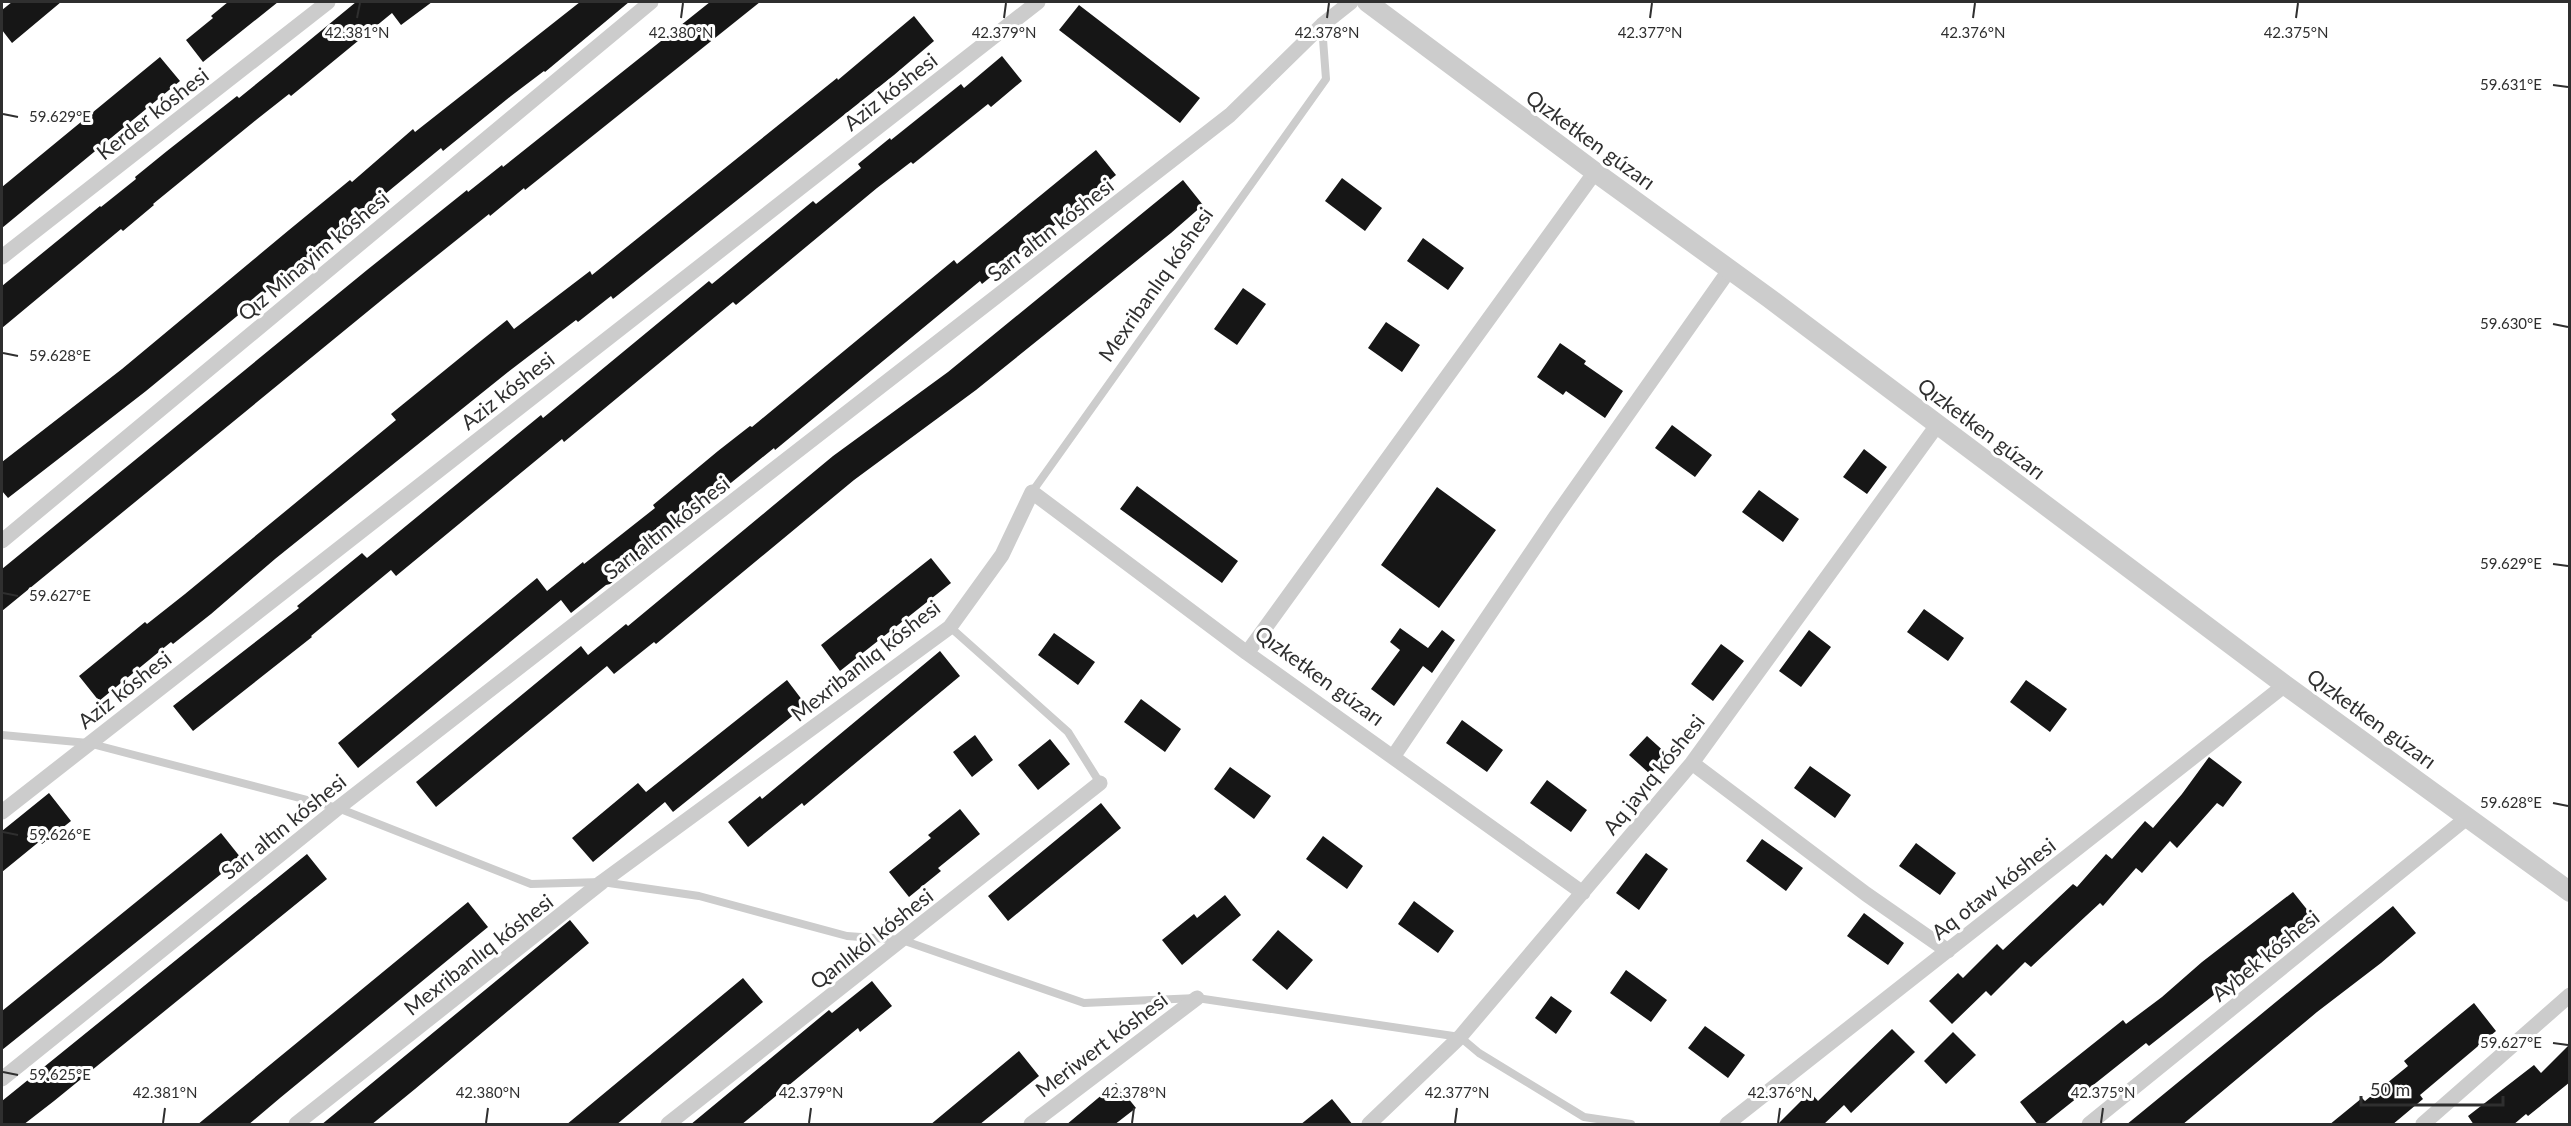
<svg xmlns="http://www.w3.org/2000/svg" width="2571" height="1126" viewBox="0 0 2571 1126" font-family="Lato,sans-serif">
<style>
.building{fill:#161616}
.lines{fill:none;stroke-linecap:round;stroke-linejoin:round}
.service{stroke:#ccc;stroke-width:8}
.minor{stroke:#ccc;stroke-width:15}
.tertiary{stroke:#ccc;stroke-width:20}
.ticks{fill:none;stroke:#2f2f2f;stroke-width:2}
.labels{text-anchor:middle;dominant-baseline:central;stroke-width:6;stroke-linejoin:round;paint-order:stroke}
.street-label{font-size:21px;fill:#2f2f2f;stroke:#fff}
.ticks-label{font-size:15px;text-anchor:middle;fill:#2f2f2f;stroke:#fff;stroke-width:6;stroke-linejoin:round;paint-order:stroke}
</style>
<rect width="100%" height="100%" fill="#fff"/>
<path class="building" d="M12 2H61L12 43 2 30V10Z
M228 2H278L203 62 186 40 213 18 211 16Z
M356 2H432L401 25 392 13 291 96 289 94 256 120 153 204 154 205 123 231 121 229 2 328V286L100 206 101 207 136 179 135 177 167 151 237 96 239 98 271 72Z
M580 2H629L545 72 544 71 511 96 443 151 441 148 146 391 8 498 2 491V462L122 369 289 230 350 180 352 182 413 129 415 132Z
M710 2H760L525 190 524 188 490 216 489 214 389 294 2 611V569L367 270 467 190 468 192 502 165 503 167Z
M1079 5 1200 98 1180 123 1059 30Z
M914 16 934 41 894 75 613 299 611 296 578 322 576 320 508 372 275 559 211 614 173 644 171 642 99 701 79 676 145 622 147 624 185 594 396 420 391 414 477 344 507 320 514 329 590 271 592 275 837 78 838 80Z
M1002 56 1022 81 991 107 988 104 913 164 911 162 877 188 736 305 733 302 564 442 562 439 396 576 391 570 311 636 312 637 193 731 173 706 299 608 297 606 362 553 367 558 541 415 543 418 709 281 712 284 813 201 816 204 861 168 858 164 890 138 891 140 961 84 964 88Z
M160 57 180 81 2 228V187Z
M1096 150 1116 175 982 284 980 281 775 450 774 448 668 534 670 536 610 584 606 585 571 613 561 600 358 768 338 743 537 578 547 591 583 562 584 564 655 508 653 505 718 451 750 426 752 427 954 260 957 264Z
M1342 178 1382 208 1365 231 1325 201Z
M1183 180 1203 205 1171 233 976 390 854 480 656 644 654 642 614 674 607 666 436 807 416 782 581 646 588 655 626 624 628 626 833 456 948 372Z
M1423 238 1464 268 1448 290 1407 261Z
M1243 288 1266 304 1237 345 1214 329Z
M1386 322 1420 345 1402 372 1368 348Z
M1560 343 1586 361 1584 364 1623 391 1605 418 1566 391 1563 395 1537 377Z
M1672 425 1712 455 1695 477 1655 448Z
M1864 449 1887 467 1867 494 1843 477Z
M1137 486 1238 561 1222 583 1120 509Z
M1437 487 1496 530 1439 608 1381 565Z
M1759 490 1799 519 1783 542 1742 512Z
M931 558 951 583 840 671 821 645Z
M1924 609 1964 638 1948 661 1907 632Z
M1400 628 1428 648 1442 630 1455 640 1432 673 1423 666 1394 706 1371 689 1400 650 1390 642Z
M1809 630 1831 647 1801 687 1779 671Z
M1054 633 1095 662 1078 685 1038 655Z
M1721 644 1744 661 1713 701 1691 684Z
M940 651 960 676 804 806 802 803 748 847 728 822 760 796 762 799Z
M787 680 806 705 673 812 665 802 593 862 572 838 638 783 646 792Z
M2026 680 2067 709 2050 732 2010 702Z
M1141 699 1181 729 1165 752 1124 722Z
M1462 720 1503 750 1487 772 1446 743Z
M975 735 993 760 972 777 953 752Z
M1647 736 1668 755 1650 774 1629 755Z
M1050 739 1070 764 1038 790 1018 765Z
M2209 757 2242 782 2223 807 2217 803 2177 848 2170 841 2142 873 2136 868 2103 906 2100 903 2031 967 2025 962 1991 996 1986 991 1952 1024 1929 1001 1958 973 1963 978 1997 944 2003 950 2073 884 2077 887 2106 854 2112 859 2145 821 2153 828 2182 794Z
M1810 766 1851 795 1835 818 1794 788Z
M1230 767 1271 796 1254 819 1214 789Z
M1547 780 1587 810 1571 832 1530 803Z
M49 793 71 821 42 844 40 841 2 872V831Z
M1101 803 1121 828 1008 921 988 896Z
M960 809 980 834 938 868 941 871 909 897 889 872 931 838 928 835Z
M221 833 241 858 2 1050V1011Z
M1323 836 1363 866 1347 889 1306 859Z
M1762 839 1803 868 1786 891 1746 861Z
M1916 843 1956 873 1940 895 1899 866Z
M1646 853 1668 869 1639 910 1616 893Z
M307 854 327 879 54 1101 23 1125H2V1101Z
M2293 892 2313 917 2149 1046 2146 1043 2043 1125H2038L2020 1102 2123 1020 2126 1024 2162 997 2202 962Z
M1225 895 1241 915 1182 965 1162 940 1194 914 1197 918Z
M1414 901 1454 931 1438 953 1398 924Z
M468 902 488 927 280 1098 248 1125H197Z
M2393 906 2416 933 2381 963 2317 1012 2182 1125H2126Z
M1864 913 1904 943 1888 965 1847 936Z
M570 920 589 943 415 1089 371 1125H321Z
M1278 930 1313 960 1287 990 1252 960Z
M1626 970 1667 1000 1651 1022 1610 993Z
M743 978 763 1002 616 1125H566Z
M872 981 892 1006 860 1032 858 1028 741 1125H690L829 1010 832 1013Z
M1551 996 1572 1011 1556 1034 1535 1018Z
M2474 1003 2496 1031 2420 1095 2423 1099 2392 1125H2329L2362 1098 2365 1101 2408 1066 2404 1061Z
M1705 1026 1745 1055 1728 1078 1688 1048Z
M1892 1029 1915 1052 1851 1113 1844 1105 1823 1125H1777L1810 1092 1818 1101Z
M1953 1032 1976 1055 1946 1084 1924 1061Z
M2570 1044V1082L2528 1116 2526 1114 2513 1125H2474L2468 1116 2534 1065 2541 1073Z
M1019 1051 1039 1076 979 1125H930Z
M1116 1083 1136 1108 1114 1125H1066Z
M1332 1099 1353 1125H1300Z"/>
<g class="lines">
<path class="service" d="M1032 492 1326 79 1322 26
M950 627 1068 732 1100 783
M2 735 88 743 338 808 531 884 602 882 699 896 847 936 902 940 1084 1003 1197 998 1460 1037 1479 1053 1584 1117 1631 1124"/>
<path class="minor" d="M2 257 328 2
M2 541 651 2
M1247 653 1595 172
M1393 757 1556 516 1730 269
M1692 763 1866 894 1948 951
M2 812 1038 2
M2 1079 338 808 1230 115 1322 25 1351 2
M296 1124 602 882 950 627 1002 555 1032 492 1247 653 1583 893
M668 1124 1100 783
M1031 1124 1197 998
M1369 1124 1460 1037 1692 763 1938 424
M1727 1124 2285 685
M2089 1124 2468 817
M2423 1124 2570 995"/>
<path class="tertiary" d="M1367 2 1595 172 1769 298 2285 685 2570 892"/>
</g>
<path class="ticks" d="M357 18 360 3M681 18 683 3M1004 18 1006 3M1327 18 1329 3M1650 18 1652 3M1973 18 1975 3M2296 18 2298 3M2553 85 2568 87M3 114 18 117M2553 324 2568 327M3 353 18 356M2553 564 2568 566M3 593 18 596M2553 803 2568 806M3 832 18 835M2553 1043 2568 1045M3 1072 18 1075M163 1123 165 1108M486 1123 488 1108M809 1123 811 1108M1132 1123 1134 1108M1455 1123 1457 1108M1778 1123 1780 1108M2101 1123 2103 1108"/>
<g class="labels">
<g class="street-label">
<text transform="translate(890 91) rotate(-38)">Aziz kóshesi</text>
<text transform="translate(152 113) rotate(-38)">Kerder kóshesi</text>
<text transform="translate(1591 139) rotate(36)">Qızketken gúzarı</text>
<text transform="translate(1050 229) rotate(-38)">Sarı altın kóshesi</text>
<text transform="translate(313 255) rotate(-40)">Qız Minayim kóshesi</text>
<text transform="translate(1155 284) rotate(-55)">Mexribanlıq kóshesi</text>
<text transform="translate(507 390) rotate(-38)">Aziz kóshesi</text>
<text transform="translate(1982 428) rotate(37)">Qızketken gúzarı</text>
<text transform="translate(666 527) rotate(-38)">Sarı altın kóshesi</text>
<text transform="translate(865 660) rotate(-38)">Mexribanlıq kóshesi</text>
<text transform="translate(1320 675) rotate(36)">Qızketken gúzarı</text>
<text transform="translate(124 689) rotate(-38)">Aziz kóshesi</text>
<text transform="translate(2372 718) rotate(36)">Qızketken gúzarı</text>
<text transform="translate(1653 774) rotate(-51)">Aq jayıq kóshesi</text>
<text transform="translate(283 826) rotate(-39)">Sarı altın kóshesi</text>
<text transform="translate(1993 888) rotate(-38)">Aq otaw kóshesi</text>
<text transform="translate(871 938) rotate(-38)">Qanlıkól kóshesi</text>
<text transform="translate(478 954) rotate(-38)">Mexribanlıq kóshesi</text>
<text transform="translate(2265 955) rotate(-39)">Aybek kóshesi</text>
<text transform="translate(1101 1044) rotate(-37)">Meriwert kóshesi</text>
</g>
</g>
<g class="ticks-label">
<text x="357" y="38">42.381°N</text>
<text x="681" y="38">42.380°N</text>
<text x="1004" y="38">42.379°N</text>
<text x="1327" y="38">42.378°N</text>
<text x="1650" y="38">42.377°N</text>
<text x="1973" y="38">42.376°N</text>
<text x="2296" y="38">42.375°N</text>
<text x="2511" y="90">59.631°E</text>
<text x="60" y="122">59.629°E</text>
<text x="2511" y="329">59.630°E</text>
<text x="60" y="361">59.628°E</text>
<text x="2511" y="569">59.629°E</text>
<text x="60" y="601">59.627°E</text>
<text x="2511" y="808">59.628°E</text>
<text x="60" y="840">59.626°E</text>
<text x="2511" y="1048">59.627°E</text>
<text x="60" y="1080">59.625°E</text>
<text x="165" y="1098">42.381°N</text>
<text x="488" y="1098">42.380°N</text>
<text x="811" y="1098">42.379°N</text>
<text x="1134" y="1098">42.378°N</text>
<text x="1457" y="1098">42.377°N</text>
<text x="1780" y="1098">42.376°N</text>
<text x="2103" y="1098">42.375°N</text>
</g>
<rect width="2571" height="1126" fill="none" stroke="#2f2f2f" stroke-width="6"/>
<path d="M2361 1096v9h142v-9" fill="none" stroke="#2f2f2f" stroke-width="3"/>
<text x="2370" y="1096" font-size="18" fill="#2f2f2f" stroke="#ffffff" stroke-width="4.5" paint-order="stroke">50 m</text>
</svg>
